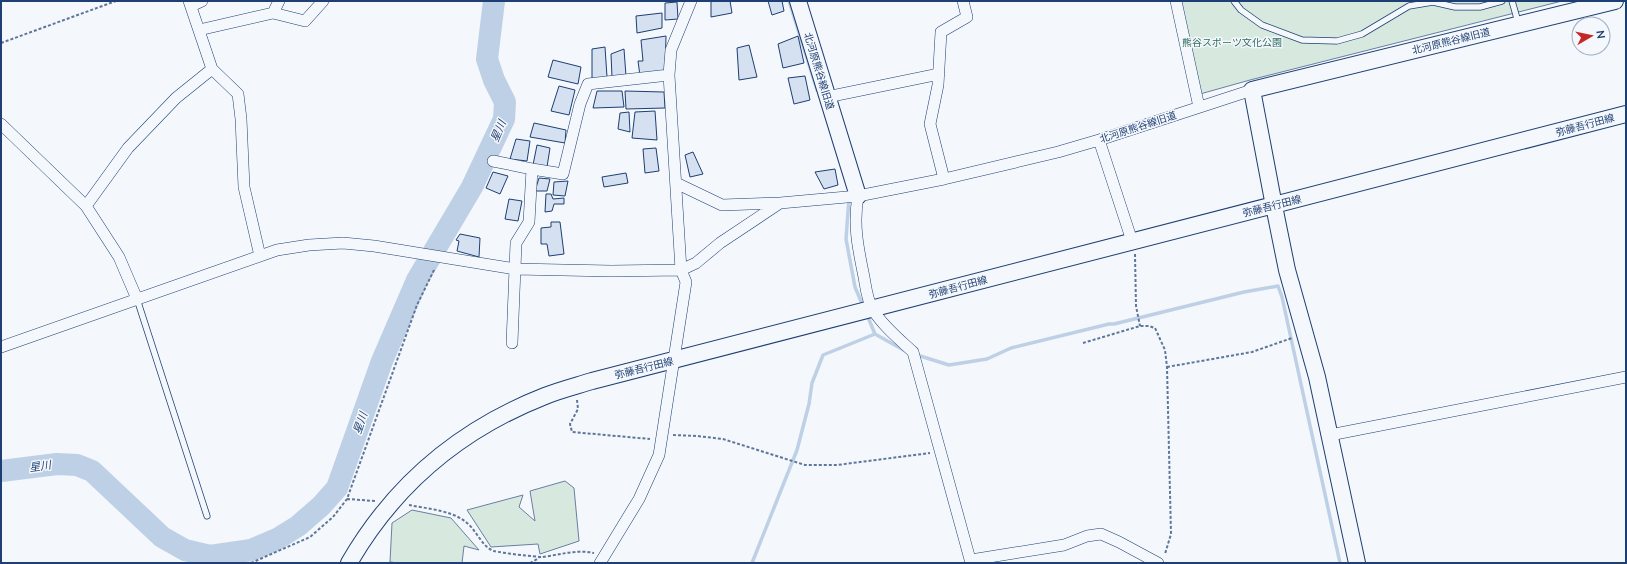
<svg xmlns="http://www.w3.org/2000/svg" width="1627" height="564" viewBox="0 0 1627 564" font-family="Mulish,'Noto Sans JP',sans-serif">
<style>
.green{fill:#d7e8df;stroke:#687fa3}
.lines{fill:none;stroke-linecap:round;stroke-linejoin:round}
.stream{stroke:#bed0e5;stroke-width:3.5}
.river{stroke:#bed0e5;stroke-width:22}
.building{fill:#d5e0f0;stroke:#1d3f73}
.lane-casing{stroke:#1d3f73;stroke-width:7}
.street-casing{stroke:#1d3f73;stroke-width:12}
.secondary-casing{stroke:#1d3f73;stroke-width:18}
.path{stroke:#5e769c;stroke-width:2;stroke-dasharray:3 2;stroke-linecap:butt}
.lane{stroke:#f4f7fb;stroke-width:5.5}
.street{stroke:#f4f7fb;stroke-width:11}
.secondary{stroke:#f4f7fb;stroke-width:16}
.labels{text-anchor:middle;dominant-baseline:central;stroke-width:3;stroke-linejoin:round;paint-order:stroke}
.street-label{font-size:10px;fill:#1d3f73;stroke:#f4f7fb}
.park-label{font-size:10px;fill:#2c6c60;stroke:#f4f7fb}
.water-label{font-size:11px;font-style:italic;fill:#1d3f73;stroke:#f4f7fb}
</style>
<rect width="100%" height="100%" fill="#f4f7fb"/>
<path class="green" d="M1181 1H1562L1250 80 1200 94Z
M565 481 574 488 579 541 540 554 538 544 491 547 467 510 523 495 519 507 535 521 530 491Z
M412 510 451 518 479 550 464 546 462 563H398L390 562 392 523Z"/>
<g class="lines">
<path class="stream" d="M789 1 817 90
M849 199 846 239 855 287 863 306
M867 315 875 334 907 352
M917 355 949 365 987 359 1011 348 1109 324H1114L1244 292 1278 286 1282 297 1340 563
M752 563 797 450 809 404 812 383 823 355 875 334"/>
<path class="river" d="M1 471 57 464 77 465 92 471 162 537 185 550 210 556 251 550 277 539 298 526 321 506 337 488 382 361 417 280 472 187 504 119 505 102 494 80 487 59 494 1"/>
</g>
<path class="building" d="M711 1H730L732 13 711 17Z
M768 1H782L784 11 772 15Z
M677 2 678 19 665 20V3Z
M662 13V28L637 33 636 16Z
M666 36 665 73 640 76 638 61H643L641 40Z
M798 36 804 63 783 68 778 44Z
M749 45 757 77 739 80 737 48Z
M605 47 607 77 592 79V49Z
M624 49 626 76 612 77 611 54Z
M553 60 581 67 578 84 548 77Z
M805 76 810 100 794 104 788 78Z
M559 86 575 90 569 115 551 111Z
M597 91H622L624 107 593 108Z
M625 91 664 92 665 108 626 109Z
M655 111 657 140 632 138 635 112Z
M629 112 630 132 618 129 620 113Z
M534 123 566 130 565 143 530 137Z
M516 139 530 141 527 161 510 159Z
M537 145 550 148 547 167 533 165Z
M656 148 659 171 645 173 643 149Z
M693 152 703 174 690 177 685 155Z
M835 169 838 185 824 189 815 172Z
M493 172 508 176 500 194 486 188Z
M626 173 628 183 604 187 602 177Z
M539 178 550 179 547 191H535Z
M568 181 565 196 553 195 554 182Z
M546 194H551L553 199 564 198V204H554L552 211 545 212Z
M509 199 522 201 518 221 505 219Z
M551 222H560L564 254 549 256 547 244H541V228L551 227Z
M460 234 480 238 479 257 457 251 459 241 456 240Z"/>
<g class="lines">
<g class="lane-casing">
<path id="lane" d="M1234 1 1241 10 1262 25 1302 40 1337 41 1362 34 1409 6 1433 2 1455 7H1480L1502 1
M1512 1 1518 22
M137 299 207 516"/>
</g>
<g class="street-casing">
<path id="street" d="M1176 1 1199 107
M191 6 202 1
M273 13 305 21 323 1
M199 30 273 13 279 1
M212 69 238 94 241 119 244 187 260 256
M827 97 939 74
M1 124 86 206 119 257 137 299
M1099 140 1132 241
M493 161 532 169
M944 179 930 124 938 85 941 32 967 17 963 1
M676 183 722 205 780 203
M858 196C853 225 858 248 864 277 866 288 867 300 873 310 883 326 899 339 913 352L971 563
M86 206 128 148 176 98 212 69 189 1
M512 343 516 243 529 222 532 169 563 174 580 104 588 84 669 75
M1 347 277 250 309 245 343 243 374 246 515 269 611 271 681 270 696 263 720 243 780 203 858 196 944 179 1058 152 1099 140 1252 90
M1330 435 1626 377
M971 560 1064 545 1087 536 1101 534 1119 542 1158 563
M600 563 639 499 659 455 686 282 681 270 669 75 671 50 691 1"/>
</g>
<g class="secondary-casing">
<path id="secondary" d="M798 1 858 196
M349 563C394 485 461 429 545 396 560 390 576 386 592 381L1626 114
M1357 563 1317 377 1287 270 1274 206 1252 90 1615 1"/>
</g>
<path class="path" d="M1 43 116 1
M1135 254 1136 306 1140 326
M1083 343 1140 326H1149L1155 328 1165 350 1167 367 1171 534 1165 554
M1167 367 1252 352 1292 338
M577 400 578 409 570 424 572 432 650 439
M673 435 697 436 723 439 805 465H837L930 453
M347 499 375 501
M409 505C428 509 452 510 467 523 477 531 482 547 494 551 501 553 537 557 542 557 560 555 576 549 594 553
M251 563 310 537 333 517 347 499 417 305 435 268
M530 563 539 558"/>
<use href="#lane" class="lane"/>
<use href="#street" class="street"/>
<use href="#secondary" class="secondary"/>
</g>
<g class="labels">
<g class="street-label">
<text transform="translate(1451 41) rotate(-14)">北河原熊谷線旧道</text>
<text transform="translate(819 71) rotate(73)">北河原熊谷線旧道</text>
<text transform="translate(1585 125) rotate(-15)">弥藤吾行田線</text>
<text transform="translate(1138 127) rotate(-18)">北河原熊谷線旧道</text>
<text transform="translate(1272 206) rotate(-14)">弥藤吾行田線</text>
<text transform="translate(958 287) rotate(-15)">弥藤吾行田線</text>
<text transform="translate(644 368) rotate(-14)">弥藤吾行田線</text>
</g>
<g class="park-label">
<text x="1232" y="42">熊谷スポーツ文化公園</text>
</g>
<g class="water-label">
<text transform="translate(498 131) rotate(-67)">星川</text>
<text transform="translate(360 423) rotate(-71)">星川</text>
<text transform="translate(40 466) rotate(-8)">星川</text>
</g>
</g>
<rect width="1627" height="564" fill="none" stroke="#1d3f73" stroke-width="4"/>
<g transform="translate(1591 36) rotate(81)"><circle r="19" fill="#f4f7fb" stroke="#9eadc5"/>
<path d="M0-3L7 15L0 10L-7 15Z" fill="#c62828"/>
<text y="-6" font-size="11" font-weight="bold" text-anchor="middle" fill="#1d3f73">N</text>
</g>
</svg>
